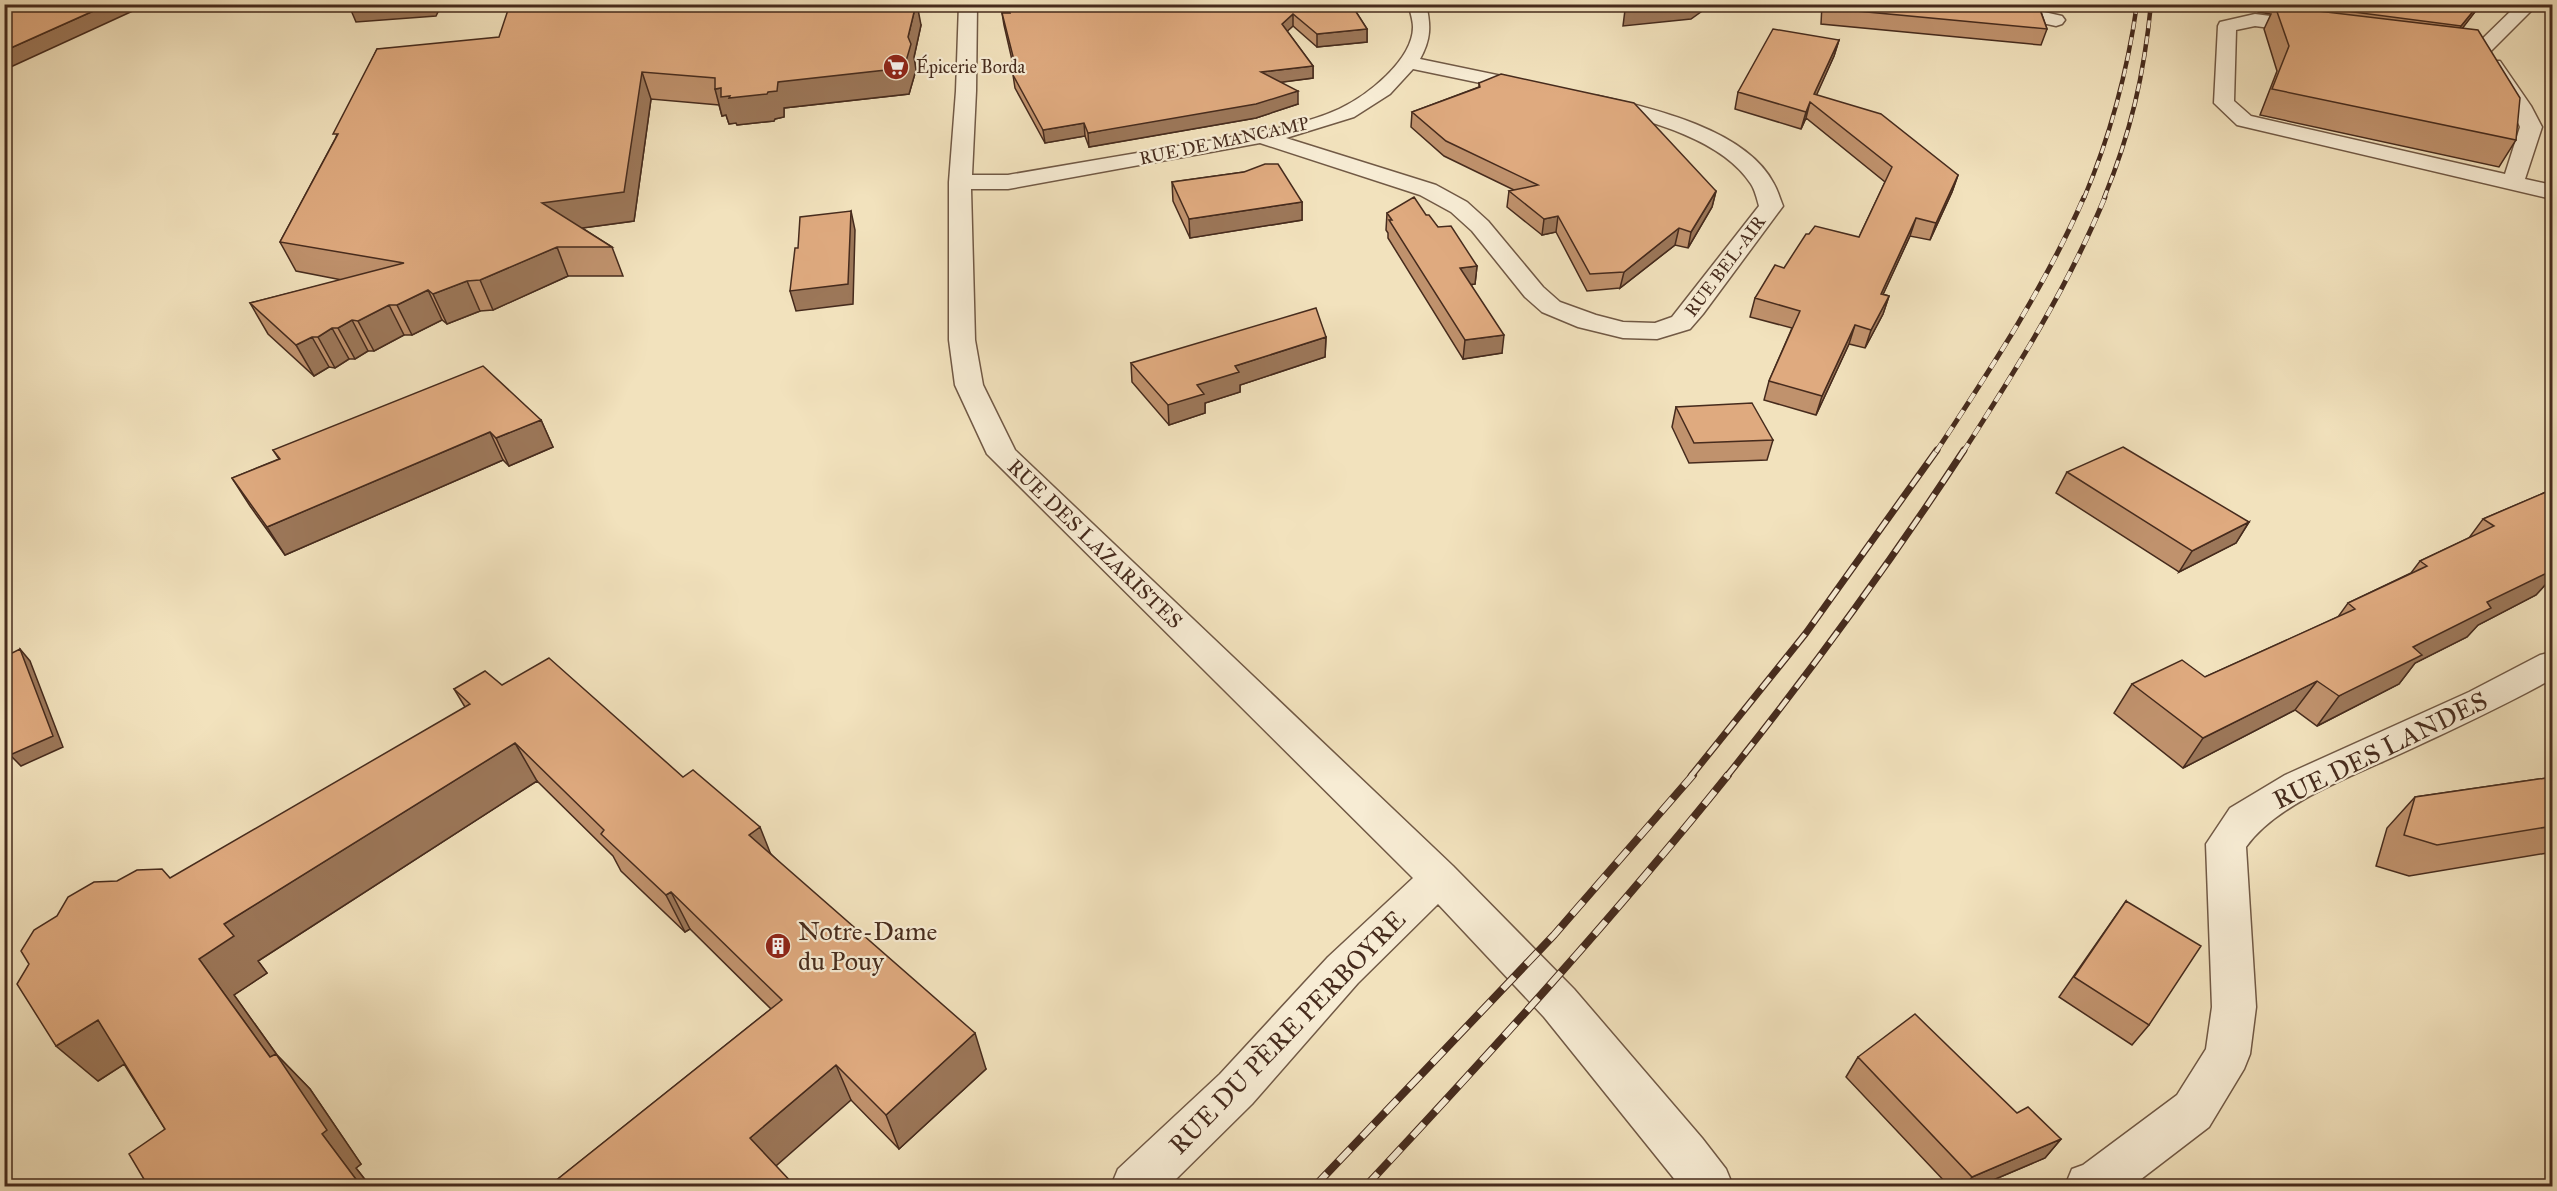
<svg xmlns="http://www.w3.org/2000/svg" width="2557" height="1191" viewBox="0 0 2557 1191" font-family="'IM FELL Great Primer',serif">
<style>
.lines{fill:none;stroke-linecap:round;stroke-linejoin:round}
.minor-casing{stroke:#715945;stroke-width:3}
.minor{fill:#f7ecd4;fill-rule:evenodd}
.rail-far3-casing{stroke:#462b1d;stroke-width:4.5}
.rail-far2-casing{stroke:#462b1d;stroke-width:5}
.rail-far1-casing{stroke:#462b1d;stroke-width:7}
.rail-casing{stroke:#462b1d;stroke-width:8}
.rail-far3{stroke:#f7ecd4;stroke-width:3;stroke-dasharray:8;stroke-linecap:butt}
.rail-far2{stroke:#f7ecd4;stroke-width:4;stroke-dasharray:10;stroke-linecap:butt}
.rail-far1{stroke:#f7ecd4;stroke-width:4.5;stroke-dasharray:14;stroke-linecap:butt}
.rail{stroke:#f7ecd4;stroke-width:6;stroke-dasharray:17;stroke-linecap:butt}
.wall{fill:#c0926d;stroke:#462b1d;stroke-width:1.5}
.shaded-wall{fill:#9c7759;stroke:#462b1d;stroke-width:1.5}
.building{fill:#dfaa7f;stroke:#462b1d;stroke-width:1.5}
.labels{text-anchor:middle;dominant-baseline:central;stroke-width:4.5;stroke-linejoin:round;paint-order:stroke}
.far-poi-label{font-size:18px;fill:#462b1d;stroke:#f7ecd4;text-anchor:start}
.far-street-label{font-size:18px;fill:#462b1d;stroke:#f7ecd4}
.street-label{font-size:21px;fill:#462b1d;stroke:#f7ecd4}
.near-street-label{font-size:26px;fill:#462b1d;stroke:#f7ecd4}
.near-poi-label{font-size:26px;fill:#462b1d;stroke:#f7ecd4;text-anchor:start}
</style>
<rect width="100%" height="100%" fill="#f2e2bd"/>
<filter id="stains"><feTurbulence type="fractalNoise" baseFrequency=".00333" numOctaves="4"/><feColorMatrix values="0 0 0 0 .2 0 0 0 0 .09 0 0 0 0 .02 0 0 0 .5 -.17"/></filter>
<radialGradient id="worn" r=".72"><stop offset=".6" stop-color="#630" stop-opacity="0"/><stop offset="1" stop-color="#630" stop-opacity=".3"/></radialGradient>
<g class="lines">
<g class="minor-casing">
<path id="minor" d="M959 4H977L976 91 972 175H1008C1073 164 1137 153 1202 142 1247 134 1297 128 1339 109 1367 96 1413 60 1413 27 1413 20 1410 11 1408 4H1426C1431 26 1431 39 1420 59L1540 84 1543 88 1540 92 1533 94 1413 69 1390 94 1354 117 1286 138 1436 185 1467 202 1488 221 1543 287 1560 302 1596 315 1623 322 1655 323 1672 317 1759 206C1757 199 1755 190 1751 184 1721 137 1642 119 1591 106L1588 102 1591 98 1598 96C1652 108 1747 130 1774 184 1778 191 1780 199 1783 206L1703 314 1690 329 1657 339 1623 338 1578 327 1542 312 1525 297 1472 231 1451 212 1420 195 1260 143 1008 189H971L975 340 983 385 1015 450 1453 866 1574 989 1702 1138 1726 1169 1733 1186H1680L1544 1017 1438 904 1358 983 1252 1104 1169 1186H1111L1118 1169 1220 1074 1328 957 1413 878 987 454 955 385 949 340V182L956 91Z
M1971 4H2008L2062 16 2065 20 2062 24 2056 26 1980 9Z
M2518 4H2532L2534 8 2489 53C2474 57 2453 52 2438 48L2436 44 2438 40 2445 38 2478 43Z
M2255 14 2311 21 2318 23 2320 27 2318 31 2311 33 2255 26 2236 30 2234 101 2251 116 2505 174 2520 127 2511 106 2483 65 2486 61H2500L2531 106 2542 127 2525 179 2552 185V199L2237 125 2214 103 2218 26 2220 22Z
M2552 652V679C2507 704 2460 726 2413 748 2363 772 2278 801 2246 847L2256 1007 2250 1054 2244 1069 2209 1127 2132 1186H2065L2072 1169 2083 1165 2177 1095 2206 1049 2212 1007 2206 844 2230 808 2285 775 2469 692 2540 655Z"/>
</g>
<use href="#minor" class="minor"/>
<g class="rail-far3-casing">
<path id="rail-far3" d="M2084 198C2111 134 2127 74 2137 4
M2104 198C2131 132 2144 75 2151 4"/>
</g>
<g class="rail-far2-casing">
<path id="rail-far2" d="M1936 452C1990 370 2045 287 2084 197
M1963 452C2016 370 2068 287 2105 197"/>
</g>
<g class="rail-far1-casing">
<path id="rail-far1" d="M1691 776 1806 633 1937 450
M1727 776C1811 671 1890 563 1964 450"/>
</g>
<g class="rail-casing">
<path id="rail" d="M1315 1186 1554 935 1693 775
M1366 1186C1491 1052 1614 917 1728 775"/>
</g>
<use href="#rail-far3" class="rail-far3"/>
<use href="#rail-far2" class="rail-far2"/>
<use href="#rail-far1" class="rail-far1"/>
<use href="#rail" class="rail"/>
</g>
<path class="wall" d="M1351 4 1367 29V42L1317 47 1293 26 1287 31 1313 66V78L1281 82 1298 104 1256 118 1089 147 1085 136 1045 143 1015 88 1013 75 1015 73 1004 25 1002 13H1008L1007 5Z
M1822 4H2067L2052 11 2040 9 2047 29 2041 45 1821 24Z
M2235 4H2481L2462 28 2516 140 2499 167 2260 115 2277 71 2264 29 2271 14 2258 12 2257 9 2236 6Z
M921 25 914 57 916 70 909 94 784 108V117L775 119 774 121 737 125 736 123 729 124 726 115 722 116 719 105 651 99 634 221 582 228 612 247 623 276H568L493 310 480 311 447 324 442 320 412 335H404L374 351H368L355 359H349L335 368 329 367 314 376 268 334 250 303 342 280 296 271 280 242 335 139 377 49Z
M1839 40 1834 56 1816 95 1958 175 1952 192 1930 240 1910 236 1883 294 1889 296 1883 314 1865 348 1849 344 1816 415 1764 400 1769 381 1792 328 1750 317 1755 298 1784 268 1859 237 1885 182 1806 118 1801 129 1735 109 1738 92Z
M1479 83 1716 191 1712 207 1688 248 1675 245 1620 288 1587 291 1556 232 1542 235 1507 207 1509 191 1514 190 1444 156 1411 127 1412 112 1479 87Z
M1244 172 1302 202V220L1190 238 1173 201 1172 182Z
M1387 213 1426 215 1477 266 1475 284H1471L1502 353 1463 359 1388 238V233L1386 230Z
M1326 337 1325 357 1240 385V392L1205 403V413L1169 425 1132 382 1131 363Z
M1676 407 1773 440 1767 460 1689 463 1672 427Z
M541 420 553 447 509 466 503 460 285 555 250 506 232 478 279 459 273 450Z
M2067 472 2249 522 2236 543 2179 572 2056 493Z
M2553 489V576L2536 595 2478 625 2467 637 2415 663 2399 684 2317 726 2295 710 2183 768 2114 713 2132 684 2205 677 2338 617 2348 603 2411 573 2420 561 2469 538 2483 519Z
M502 685 770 853 986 1069 899 1149 851 1100 549 1186 771 1009 690 929 685 932 621 871 613 856 537 781 258 961 267 973 234 995 277 1055 310 1089 361 1164 356 1168 370 1186H148L165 1129 124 1064 98 1081 465 707 454 689Z
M2553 777V852L2409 876 2376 866 2387 828 2415 797Z
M2126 901 2149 1025 2132 1045 2059 997Z
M1858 1057 2061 1139 2045 1158 1979 1186H1949L1846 1077Z"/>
<path class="shaded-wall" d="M109 4H148L4 70V51Z
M400 4H442L436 16 356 22 350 8Z
M916 4H917L921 25 914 57 916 70 909 94 784 108V117L775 119 774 121 737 125 736 123 729 124 726 115 722 116 715 89 721 88 768 92 778 82 908 37Z
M1683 4H1712L1691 19 1623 26 1625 10Z
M2055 4H2067L2052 11Z
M2479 4H2481L2455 38 2461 26Z
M1293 14V26L1282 36V24Z
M1367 29V42L1317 47V34Z
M1839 40 1834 56 1813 103 1814 94Z
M1313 66V78L1261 85V72Z
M642 72 651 99 634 221 553 232 542 203Z
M1298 91V104L1256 118 1089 147 1088 133Z
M1810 102 1806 118 1801 129 1806 112Z
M1084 123 1085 136 1045 143 1043 130Z
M1958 175 1952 192 1930 240 1936 223Z
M1716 191 1712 207 1688 248 1691 232Z
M1302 202V220L1190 238 1189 219Z
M851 211 855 230 853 304 796 311 790 291Z
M1558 216 1556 232 1542 235 1544 219Z
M1916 218 1910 236 1875 312 1881 294Z
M1679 228 1675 245 1620 288 1624 272Z
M557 247 568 276 493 310 480 280Z
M1477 266 1475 284 1459 286 1460 268Z
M467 281 480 311 447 324 433 294Z
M428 290 442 320 412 335 397 305Z
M1889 296 1883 314 1865 348 1871 330Z
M389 305 404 335 374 351 358 321Z
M352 320 368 351 355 359 338 328Z
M1855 325 1849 344 1816 415 1822 396Z
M332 328 349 359 335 368 318 337Z
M1504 335 1502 353 1463 359 1465 340Z
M312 337 329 367 314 376 296 345Z
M1326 337 1325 357 1240 385V392L1205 403V413L1169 425 1168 405 1197 385 1235 366Z
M541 420 553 447 509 466 496 438Z
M490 432 503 460 285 555 267 527Z
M2249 522 2236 543 2179 572 2192 551Z
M2553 558V576L2536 595 2478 625 2467 637 2415 663 2399 684 2317 726 2339 696 2413 647 2487 602Z
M20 649 30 661 63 747 21 766 10 755Z
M2317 681 2295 710 2183 768 2203 738Z
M515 743 537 781 258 961 267 973 234 995 277 1055 310 1089 361 1164 356 1168 370 1186H361L322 1134 270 1057 199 959 224 924Z
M760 827 775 865 749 835Z
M671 892 690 929 685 932 666 895Z
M98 1020 137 1056 98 1081 56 1046Z
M975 1033 986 1069 899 1149 886 1115Z
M836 1065 851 1100 769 1172 750 1138Z
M2061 1139 2045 1158 1979 1186H1965L1972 1177Z"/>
<path class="building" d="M4 4H109L4 51Z
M353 4H400L350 8Z
M510 4H916L908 37 911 44 904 68 778 82 777 91 768 92 767 94 729 98 730 96 721 97V88L715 89V78L642 72 624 192 542 203 612 247H557L480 280 467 281 433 294 428 290 397 305H389L358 321 352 320 338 328H332L318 337H312L296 345 250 303 404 263 280 242 338 134H333L377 49 499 37Z
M1011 4H1351L1367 29 1317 34 1293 14 1282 24 1313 66 1261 72 1298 91 1256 104 1088 133 1084 123 1043 130 1013 75 1017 72 1002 13H1010L1007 5Z
M1634 4H1683L1625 10Z
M1825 4H2027L2039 7 2047 29 1825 8Z
M2292 4H2479L2461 26Z
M2275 6 2478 30 2520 98 2516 140 2272 89 2289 46Z
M1773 29 1839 40 1814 94 1881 114 1958 175 1936 223 1916 218 1881 294 1889 296 1871 330 1855 325 1822 396 1769 381 1800 311 1755 298 1775 265 1784 268 1806 234H1809L1815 226 1859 237 1892 167 1810 102 1806 112 1738 92Z
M1501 74 1634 103 1716 191 1691 232 1679 228 1624 272 1590 274 1558 216 1544 219 1509 191 1538 185 1446 141 1412 112 1480 87 1479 83Z
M1265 164H1278L1302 202 1189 219 1172 182 1244 172Z
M1414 197 1426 215H1429L1438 227 1451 226 1477 266 1460 268 1504 335 1465 340 1389 220H1392L1387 213Z
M851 211 848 284 790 291 795 248H798L800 217Z
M1316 308 1326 337 1235 366 1239 372 1197 385 1204 394 1168 405 1131 363Z
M483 366 541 420 496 438 490 432 267 527 232 478 280 459 273 450Z
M1752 403 1773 440 1694 443 1676 407Z
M2123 447 2249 522 2192 551 2067 472Z
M2553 489V558L2550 559 2553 561V570L2487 602 2491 608 2413 647 2422 655 2339 696 2317 681 2203 738 2132 684 2182 660 2205 677 2355 609 2348 603 2427 566 2420 561 2494 526 2483 519Z
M20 649 53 736 10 755 4 740V657Z
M549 658 683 777 693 770 760 827 749 835 975 1033 886 1115 836 1065 750 1138 795 1186H549L782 1000 671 892 666 895 601 834 604 830 515 743 224 924 234 936 199 959 270 1057 276 1054 327 1130 322 1134 361 1186H148L129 1154 165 1129 98 1020 56 1046 17 984 29 964 21 951 34 930 57 916 68 897 94 882 117 881 137 870 162 869 170 878 470 704 454 689 485 671 502 685Z
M2553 777V826L2437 845 2404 835 2415 797Z
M2126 901 2201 946 2149 1025 2074 977Z
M1915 1014 2017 1113 2028 1107 2061 1139 1972 1177 1858 1057Z"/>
<defs>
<g id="supermarket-disc" transform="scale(1.35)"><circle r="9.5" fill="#8f2418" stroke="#f7ecd4"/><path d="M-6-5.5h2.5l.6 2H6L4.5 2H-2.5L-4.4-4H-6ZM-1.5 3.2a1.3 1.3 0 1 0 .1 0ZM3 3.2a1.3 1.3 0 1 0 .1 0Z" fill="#fff"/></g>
<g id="building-disc" transform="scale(1.35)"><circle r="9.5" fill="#8f2418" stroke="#f7ecd4"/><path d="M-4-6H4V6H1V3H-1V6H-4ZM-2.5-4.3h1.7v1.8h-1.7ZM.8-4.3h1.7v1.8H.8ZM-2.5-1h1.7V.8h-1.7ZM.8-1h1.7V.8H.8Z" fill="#fff"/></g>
</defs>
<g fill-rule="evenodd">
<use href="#supermarket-disc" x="896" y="67"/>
<use href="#building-disc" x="778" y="946"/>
</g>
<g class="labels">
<g class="far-poi-label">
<text x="916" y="67">Épicerie Borda</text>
</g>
<g class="far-street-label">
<text transform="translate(1224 141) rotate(-12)">RUE DE MANCAMP</text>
<text transform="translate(1725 266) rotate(-53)">RUE BEL-AIR</text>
</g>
<g class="street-label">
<text transform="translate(1095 544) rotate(44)">RUE DES LAZARISTES</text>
</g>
<g class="near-street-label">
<text transform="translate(2380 750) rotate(-26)">RUE DES LANDES</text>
<text transform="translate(1287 1032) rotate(-46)">RUE DU PÈRE PERBOYRE</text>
</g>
<g class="near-poi-label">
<text x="798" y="931">Notre-Dame<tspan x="798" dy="30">du Pouy</tspan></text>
</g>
</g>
<rect width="2557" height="1191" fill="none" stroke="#f2e2bd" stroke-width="24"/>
<rect x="6" y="6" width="2545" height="1179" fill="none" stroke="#462b1d" stroke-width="3"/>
<rect x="12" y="12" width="2533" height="1167" fill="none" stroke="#462b1d" stroke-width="1.5"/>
<rect width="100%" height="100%" filter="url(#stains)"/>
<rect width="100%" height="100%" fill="url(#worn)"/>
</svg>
